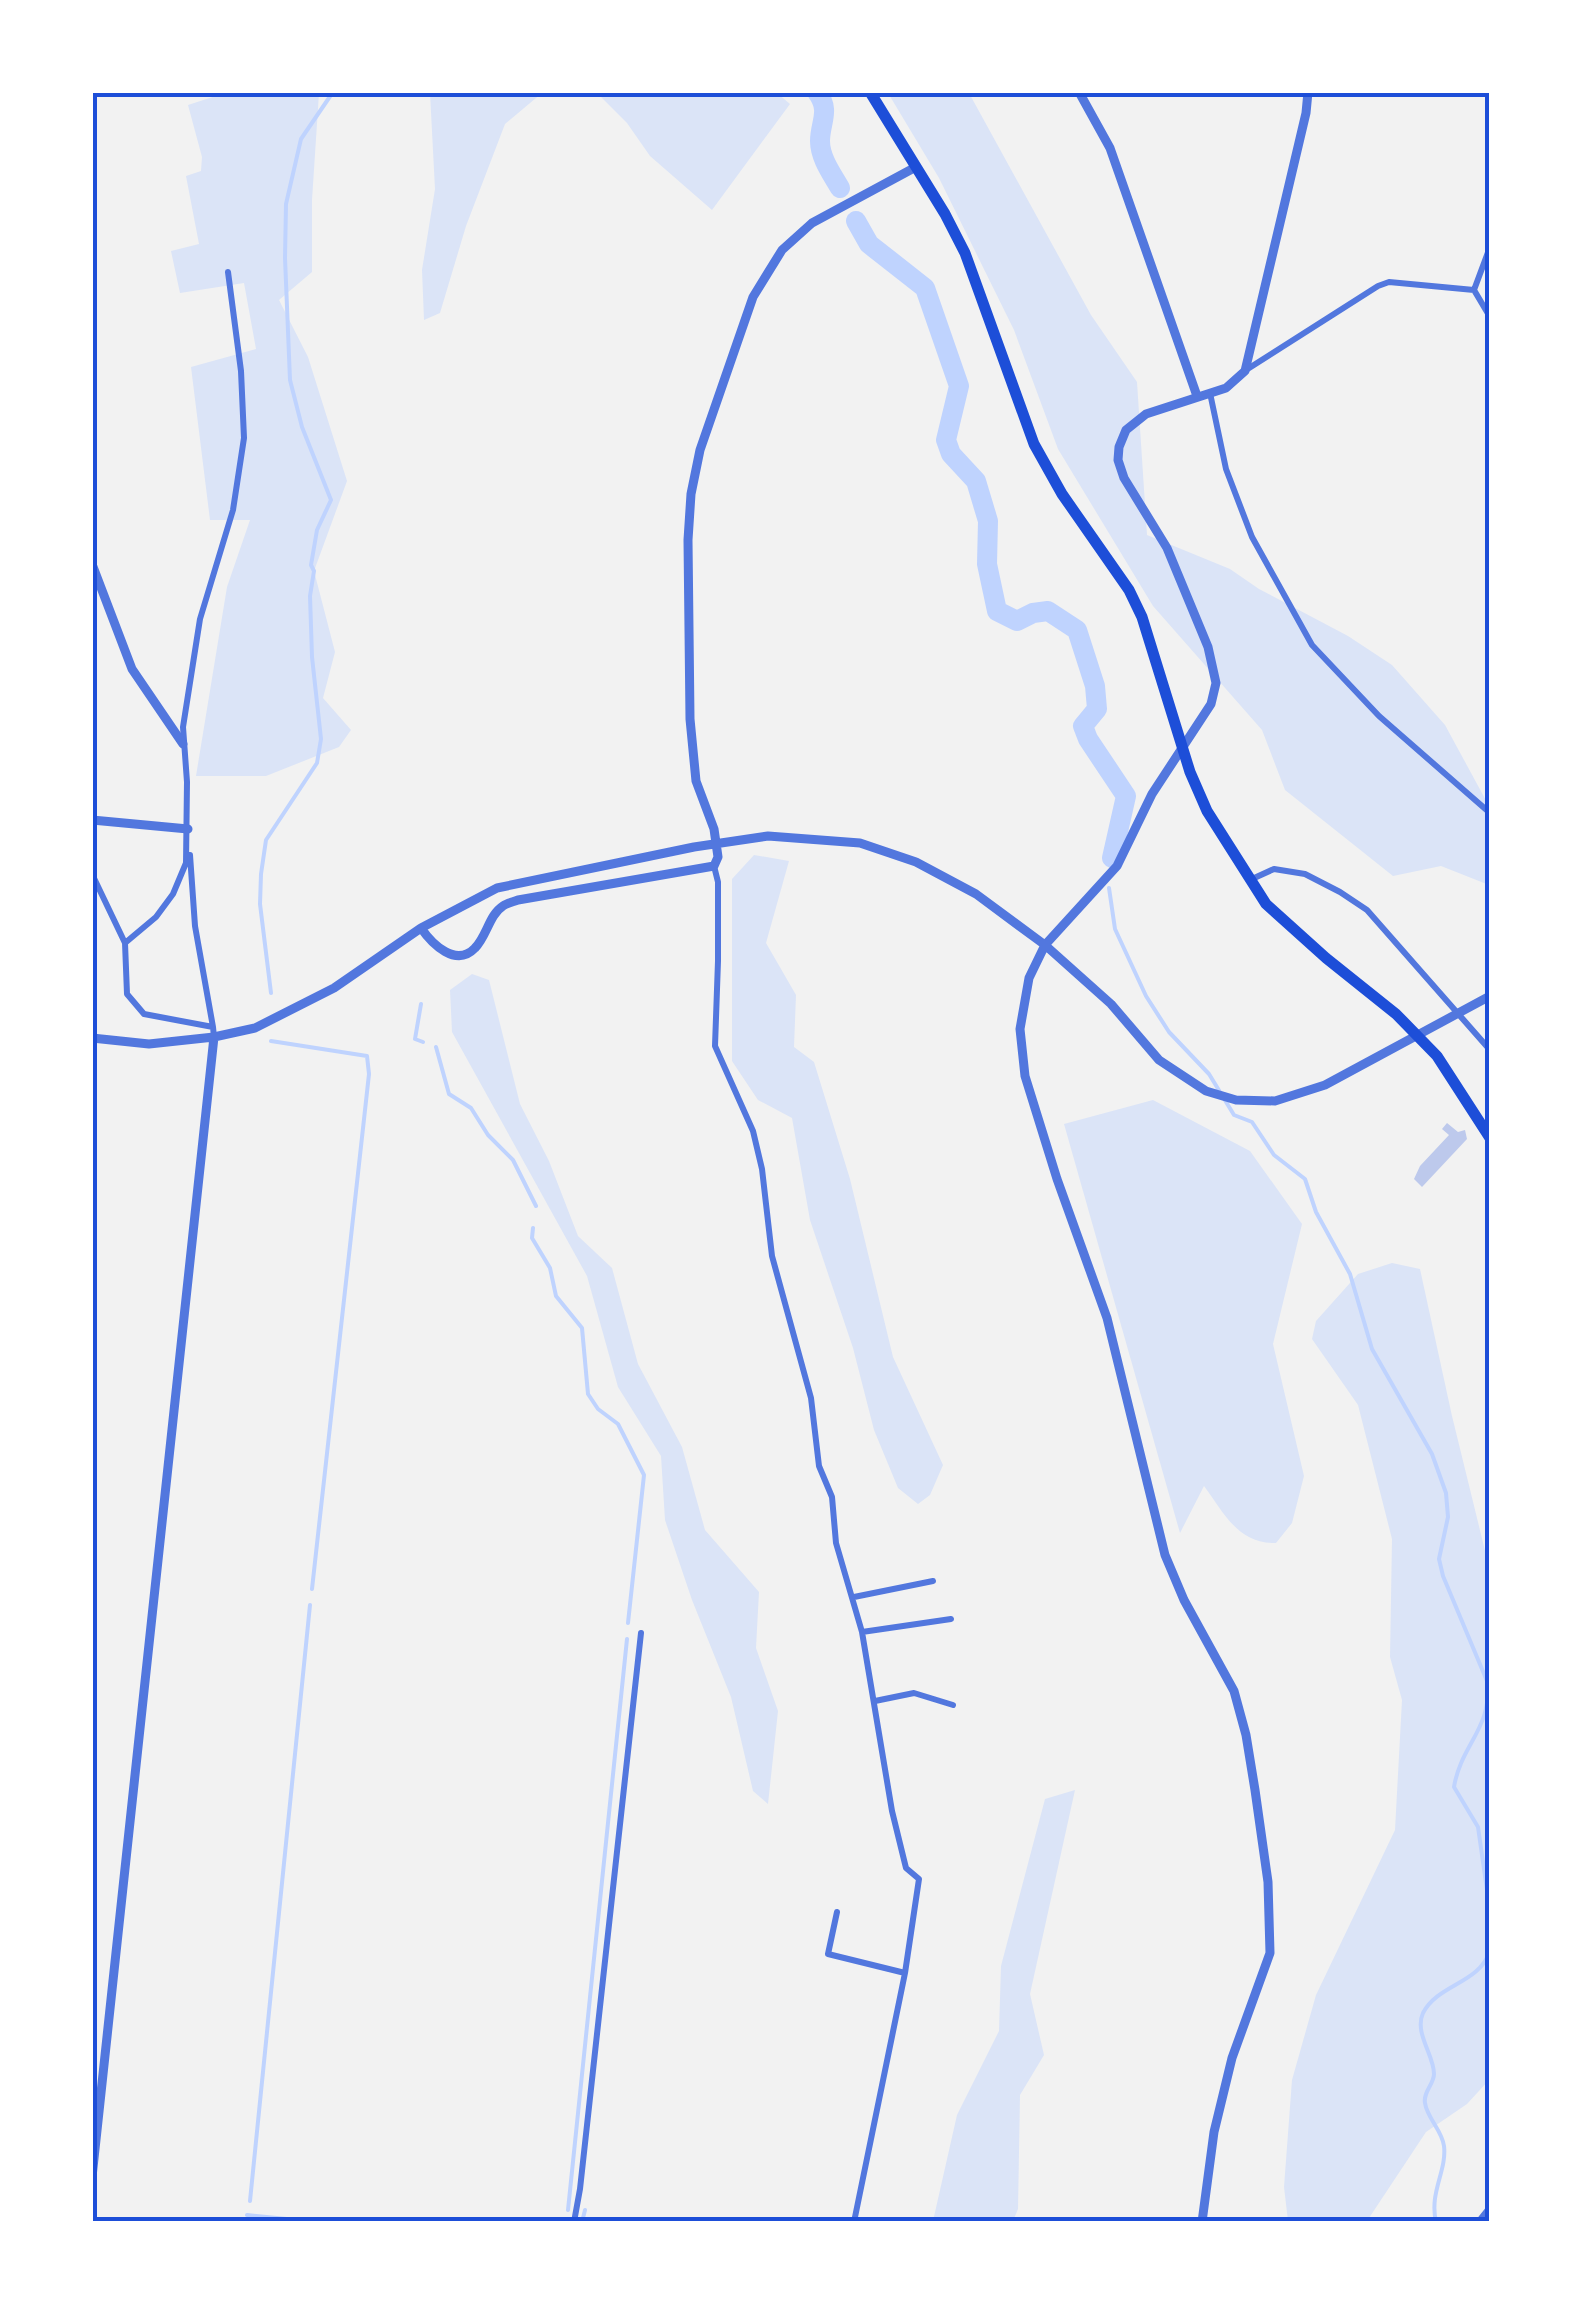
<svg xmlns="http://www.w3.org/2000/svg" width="1582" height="2314" viewBox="0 0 1582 2314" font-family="'Asap Condensed',sans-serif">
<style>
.green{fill:#dbe4f7}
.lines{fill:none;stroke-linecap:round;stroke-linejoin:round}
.stream{stroke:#bfd3fe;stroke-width:4}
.river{stroke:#bfd3fe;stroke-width:20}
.building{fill:#bdc9ec}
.minor{stroke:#5277de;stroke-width:6}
.tertiary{stroke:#5277de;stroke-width:9}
.trunk{stroke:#1d4ed8;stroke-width:11}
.neatline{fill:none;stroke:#1d4ed8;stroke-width:4}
</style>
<rect width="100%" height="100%" fill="#f2f2f2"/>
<path class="green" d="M225 93H319L312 200V272L279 300 308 357 347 481 314 571 335 652 323 698 351 730 339 747 266 776H196L227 587 250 520H210L191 367 256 349 244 283 180 293 171 251 199 244 186 176 201 171 202 157 188 105Z
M430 93H542L505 124 466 226 440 313 424 320 422 270 435 189Z
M597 93H777L790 104 712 210 650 156 627 123Z
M888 93H969L1091 315 1137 382 1147 535 1230 569 1259 589 1348 636 1392 665 1445 725 1489 806V885L1441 866 1393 876 1285 790 1262 730 1153 606 1058 449 1014 330 939 178Z
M754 855 789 861 766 943 796 995 794 1047 814 1062 850 1179 893 1357 943 1465 930 1495 918 1504 898 1488 874 1430 853 1348 810 1220 792 1118 758 1100 732 1061V879Z
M472 974 489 980 520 1104 549 1161 578 1236 612 1268 638 1364 682 1447 705 1530 759 1592 756 1648 778 1711 768 1804 753 1791 731 1697 692 1600 665 1520 661 1456 618 1387 587 1276 452 1032 450 990Z
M1153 1100 1250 1151 1302 1224 1273 1344 1304 1476 1292 1523 1276 1543C1238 1544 1224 1513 1204 1486L1180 1533 1064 1124Z
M1392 1263 1420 1269 1452 1416 1489 1567V2080L1467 2104 1426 2132 1367 2221H1288L1284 2187 1292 2080 1316 1995 1395 1830 1402 1700 1390 1657 1392 1539 1358 1405 1312 1339 1316 1321 1358 1274Z
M1075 1790 1030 1994 1044 2055 1020 2095 1018 2209 1013 2221H933L957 2115 999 2031 1001 1966 1045 1799Z"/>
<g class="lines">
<path class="stream" d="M1109 888 1115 929 1146 996 1169 1032 1209 1074 1234 1115 1252 1122 1274 1155 1305 1179 1316 1212 1350 1274 1372 1349 1432 1454 1446 1493 1448 1517 1439 1559 1443 1576 1487 1681C1493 1728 1461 1744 1454 1787L1478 1827 1490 1911
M271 993 260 904 261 874 266 840 317 763 321 739 312 657 310 596 314 571 311 565 317 530 331 500 302 427 290 380 285 258 286 204 301 139 333 92
M421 1004 415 1039 423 1042
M271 1041 367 1056 369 1074 312 1589
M436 1047 449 1094 471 1108 488 1135 513 1160 536 1206
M533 1228 532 1238 550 1268 556 1296 582 1328 588 1394 598 1409 618 1424 644 1475 628 1623
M250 2201 310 1605
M568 2210 627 1639
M247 2215 317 2222
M582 2222 585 2210
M1436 2222C1429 2192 1447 2171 1444 2146 1442 2130 1427 2118 1425 2103 1423 2092 1434 2084 1434 2074 1434 2055 1414 2033 1423 2013 1438 1984 1479 1984 1490 1951"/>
<path class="river" d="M817 92C831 111 820 122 820 141 820 158 832 174 840 188
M856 221 869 244 925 288 959 386 946 440 951 454 976 481 988 521 987 564 997 611 1017 621 1033 613 1048 611 1077 630 1095 686 1097 709 1083 726 1088 739 1126 796 1112 858"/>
</g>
<path class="building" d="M1447 1123 1458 1132 1465 1130 1467 1139 1422 1187 1414 1179 1420 1166 1449 1135 1442 1129Z"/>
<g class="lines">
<path class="minor" d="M1474 290 1490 317
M1246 370 1378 286 1389 282 1474 290 1490 247
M1210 393 1226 469 1252 537 1312 645 1379 716 1490 813
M190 855 195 926 213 1027
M714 866 718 882V961L715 1046 753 1131 762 1169 772 1256 811 1398 819 1466 832 1497 836 1543 862 1632 892 1811 906 1868 919 1879 905 1973 854 2222
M92 874 125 943 127 994 144 1014 213 1027 214 1037
M1252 879 1274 869 1305 874 1340 892 1367 910 1490 1050
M125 943 156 917 173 894 186 863 187 782 183 727 200 619 233 510 244 438 241 371 228 272
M854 1597 933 1581
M862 1632 951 1619
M875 1701 914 1693 953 1705
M837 1912 828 1954 905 1973
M574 2222 580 2189 641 1633
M1478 2222 1490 2207"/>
<path class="tertiary" d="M1079 92 1110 148 1197 396
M92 564 132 669 183 744
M92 820 188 829
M421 928C432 944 456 968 475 948 487 936 489 915 503 906 507 903 513 902 518 900L714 866 718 857 714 829 696 781 690 719 688 540 691 494 700 450 753 297 782 250 812 223 914 168
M92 1038 149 1044 214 1037 255 1028 334 988 421 928 497 888 694 847 768 836 860 843 916 862 976 894 1045 945 1111 1004 1159 1060 1206 1091 1236 1100 1275 1101 1325 1085 1490 996
M92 2177 214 1037
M1202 2222 1214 2132 1232 2058 1270 1953 1268 1882 1255 1790 1246 1735 1234 1691 1184 1600 1165 1555 1107 1318 1057 1179 1025 1076 1020 1029 1029 978 1045 945 1117 866 1152 794 1211 704 1216 683 1208 647 1167 548 1124 478 1118 460 1119 447 1126 430 1146 414 1226 388 1245 371 1306 113 1308 92"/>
<path class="trunk" d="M870 92 945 214 965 253 1034 444 1062 494 1129 590 1142 617 1190 772 1207 811 1266 904 1326 958 1396 1014 1437 1056 1490 1138"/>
</g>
<rect width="1582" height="2314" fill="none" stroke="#ffffff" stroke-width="190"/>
<rect x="95" y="95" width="1392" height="2124" class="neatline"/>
</svg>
